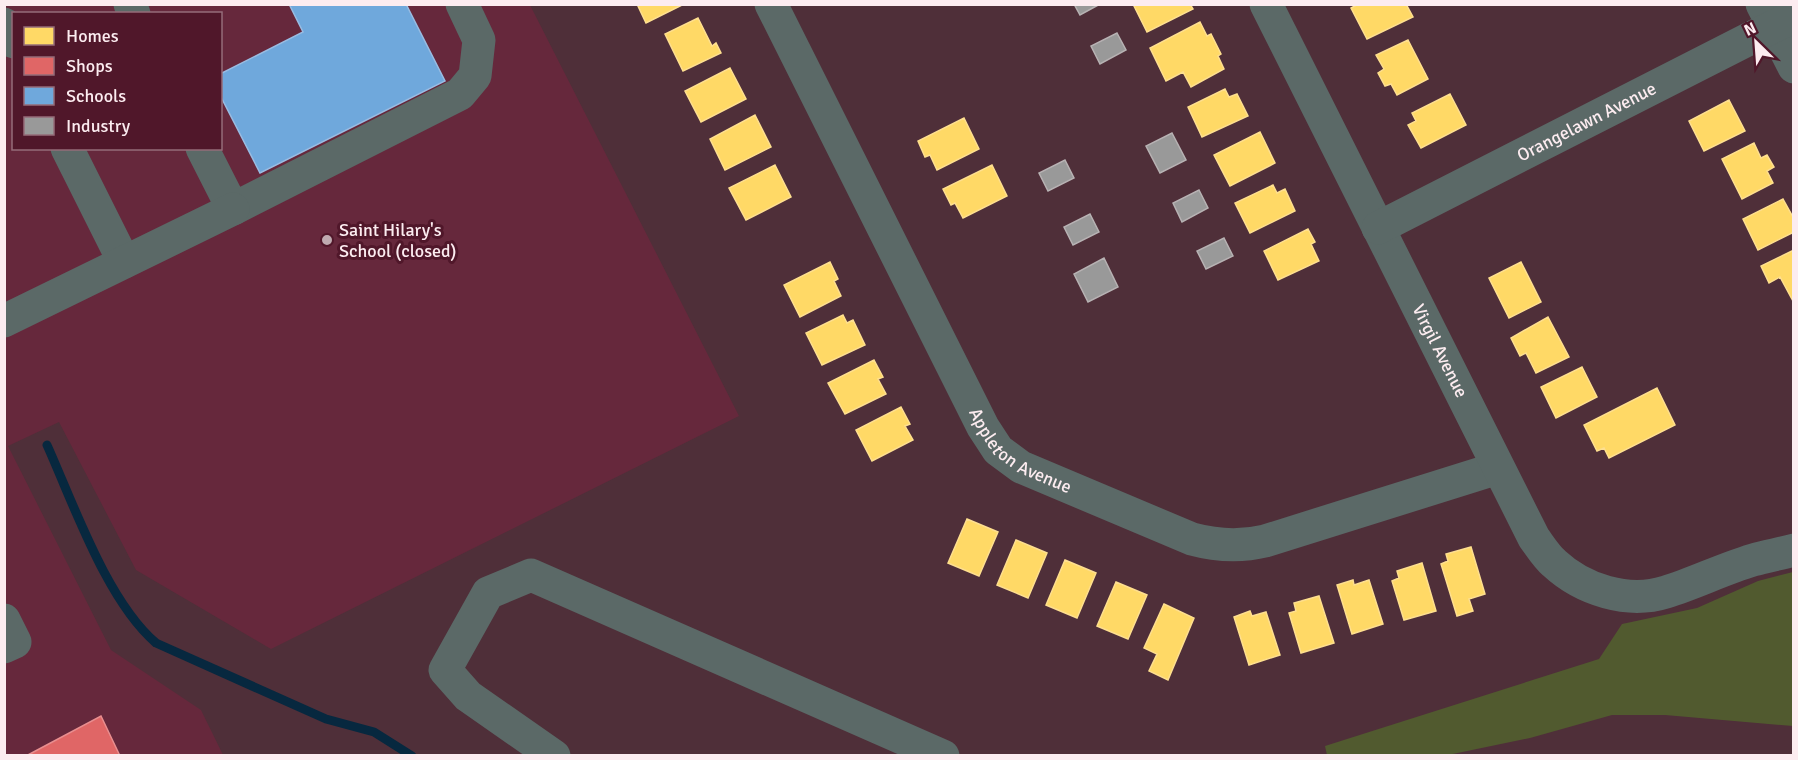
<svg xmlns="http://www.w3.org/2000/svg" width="1798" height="760" viewBox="0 0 1798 760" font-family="Signika,sans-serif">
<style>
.built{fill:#66283c;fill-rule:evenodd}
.green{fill:#515a2f}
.homes{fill:#ffd966;stroke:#fedf8f;stroke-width:1.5}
.shops{fill:#e06666;stroke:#e88e8f;stroke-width:1.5}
.schools{fill:#6fa8dc;stroke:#99bce2;stroke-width:1.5}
.industry{fill:#999;stroke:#b7b2b3;stroke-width:1.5}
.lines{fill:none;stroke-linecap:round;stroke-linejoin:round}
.stream{stroke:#07283f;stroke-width:9}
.minor{stroke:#5b6967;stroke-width:33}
.poi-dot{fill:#bfaab0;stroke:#50172a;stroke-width:2}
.labels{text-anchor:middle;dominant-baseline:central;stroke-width:6;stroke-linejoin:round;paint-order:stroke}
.street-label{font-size:18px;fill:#fcecf0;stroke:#50172a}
.poi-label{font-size:18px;fill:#fcecf0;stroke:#50172a;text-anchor:start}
</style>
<rect width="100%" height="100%" fill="#4f2f39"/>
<path class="built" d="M4 5H530L739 416 271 649 136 570 59 422 8 446 111 650 201 710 223 755H5ZM14 14H220V148H14Z"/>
<path class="green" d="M1793 572V726L1665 715H1612L1530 738 1448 755H1327L1325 746 1599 659 1622 624 1697 608 1758 581Z"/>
<path class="homes" d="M637 4H684L646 23Z
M1133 4H1190L1193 9 1147 32Z
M1358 4H1406L1413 17 1367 39 1351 8Z
M698 18 712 46 716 43 721 53 683 71 665 34Z
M1200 22 1207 36 1211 34 1221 54 1218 56 1224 69 1191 87 1183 72 1166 81 1150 48Z
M1408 40 1428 79 1397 95 1391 84 1385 86 1378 73 1384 69 1376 55Z
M730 68 746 99 701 122 685 91Z
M1225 89 1229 97 1237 94 1248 116 1202 137 1188 107Z
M1450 94 1466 125 1421 148 1408 125 1416 121 1412 113Z
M1729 100 1745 131 1704 151 1689 121Z
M755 115 771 147 725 170 710 139Z
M964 118 979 149 937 170 930 155 925 157 918 141Z
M1260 132 1275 163 1230 186 1214 155Z
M1754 143 1761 158 1767 155 1774 167 1767 171 1773 183 1742 199 1722 159Z
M775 165 791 197 746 220 729 188Z
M992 165 1007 196 963 218 955 203 951 205 943 189Z
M1273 185 1277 193 1285 189 1295 211 1250 233 1235 203Z
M1783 199 1794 219V232L1758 250 1743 219Z
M1308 229 1315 242 1311 244 1319 261 1278 280 1264 251Z
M1794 250V301H1793L1780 277 1769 283 1761 266Z
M830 262 838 279 834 281 841 296 800 317 784 285Z
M1521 262 1541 302 1509 318 1489 278Z
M843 315 847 323 853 320 865 345 822 365 806 333Z
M1548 317 1569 357 1536 373 1526 353 1520 356 1511 338Z
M874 360 883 377 878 379 886 394 845 414 828 383Z
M1582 367 1597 397 1556 418 1541 387Z
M1657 388 1675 425 1609 458 1604 448 1597 451 1584 425Z
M901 407 910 424 905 426 913 440 872 461 856 430Z
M967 519 998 532 979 576 948 563Z
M1016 540 1047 553 1028 598 997 585Z
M1471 547 1485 594 1469 599 1473 611 1457 616 1441 564 1448 561 1446 554Z
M1065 560 1096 573 1077 618 1046 605Z
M1422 563 1436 611 1404 620 1392 581 1399 578 1397 571Z
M1353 580 1354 585 1369 580 1383 624 1352 634 1337 585Z
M1116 582 1147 595 1128 639 1097 626Z
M1319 596 1334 643 1301 653 1289 613 1296 611 1294 603Z
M1164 604 1194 618 1168 680 1149 671 1157 654 1144 648Z
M1250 611 1252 616 1266 612 1280 655 1249 665 1234 617Z"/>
<path class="shops" d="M101 716 120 756H26Z"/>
<path class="schools" d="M289 4H406L445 81 260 173 220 95V74L303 32Z"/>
<path class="industry" d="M1074 4H1100L1080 15Z
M1117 33 1126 50 1100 64 1091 46Z
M1172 133 1186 160 1160 173 1146 146Z
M1065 160 1074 178 1048 191 1039 173Z
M1199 190 1208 208 1182 222 1173 203Z
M1090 214 1099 232 1073 245 1064 227Z
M1224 238 1233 256 1206 269 1197 251Z
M1104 258 1118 287 1088 302 1074 274Z"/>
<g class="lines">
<path class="stream" d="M47 445C74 505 107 601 156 643L326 719 374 732 412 756"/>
<g class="minor">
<path d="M130 4 134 14"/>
<path id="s1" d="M771 4 983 427 998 450 1021 467 1192 539C1218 546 1240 547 1265 541L1498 468"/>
<path id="s2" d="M1266 4 1534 538C1540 546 1546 556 1554 563 1583 590 1628 604 1666 592 1695 583 1723 569 1753 560 1766 556 1780 554 1794 550"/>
<path d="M1762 4 1794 67"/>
<path d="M4 24 14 42"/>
<path d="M67 148 124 262"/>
<path d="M202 148 233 209 460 94 475 76 479 40 462 4"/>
<path id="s3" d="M1378 228 1794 16"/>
<path d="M4 321 233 209"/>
<path d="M4 620 15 642 4 647"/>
<path d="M554 756 468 696 445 670 488 593 531 575 943 756"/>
</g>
</g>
<circle class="poi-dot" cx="327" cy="240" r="6"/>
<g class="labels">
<g class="street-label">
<text stroke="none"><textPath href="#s3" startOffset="234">Orangelawn Avenue</textPath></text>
<text stroke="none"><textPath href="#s2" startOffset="388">Virgil Avenue</textPath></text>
<text stroke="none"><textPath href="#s1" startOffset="518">Appleton Avenue</textPath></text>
</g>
<g class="poi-label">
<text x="339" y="230">Saint Hilary's<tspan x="339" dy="21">School (closed)</tspan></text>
</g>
</g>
<rect width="1798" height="760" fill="none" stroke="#fcecf0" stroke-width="12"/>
<rect x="12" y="12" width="210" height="138" fill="#50172a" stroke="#956c79" stroke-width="1.5"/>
<rect x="24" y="27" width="30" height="18" fill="#ffd966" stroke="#956c79" stroke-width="1.5"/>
<text x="66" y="42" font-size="18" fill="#fcecf0">Homes</text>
<rect x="24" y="57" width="30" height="18" fill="#e06666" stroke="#956c79" stroke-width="1.5"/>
<text x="66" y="72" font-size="18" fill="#fcecf0">Shops</text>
<rect x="24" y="87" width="30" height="18" fill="#6fa8dc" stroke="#956c79" stroke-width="1.5"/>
<text x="66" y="102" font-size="18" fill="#fcecf0">Schools</text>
<rect x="24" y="117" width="30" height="18" fill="#999999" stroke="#956c79" stroke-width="1.5"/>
<text x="66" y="132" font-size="18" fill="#fcecf0">Industry</text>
<g transform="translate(1756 42) rotate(335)" stroke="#50172a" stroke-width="4.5" paint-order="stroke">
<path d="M0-4.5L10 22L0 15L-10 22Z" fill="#fcecf0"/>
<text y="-9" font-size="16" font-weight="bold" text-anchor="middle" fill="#fcecf0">N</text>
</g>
</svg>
